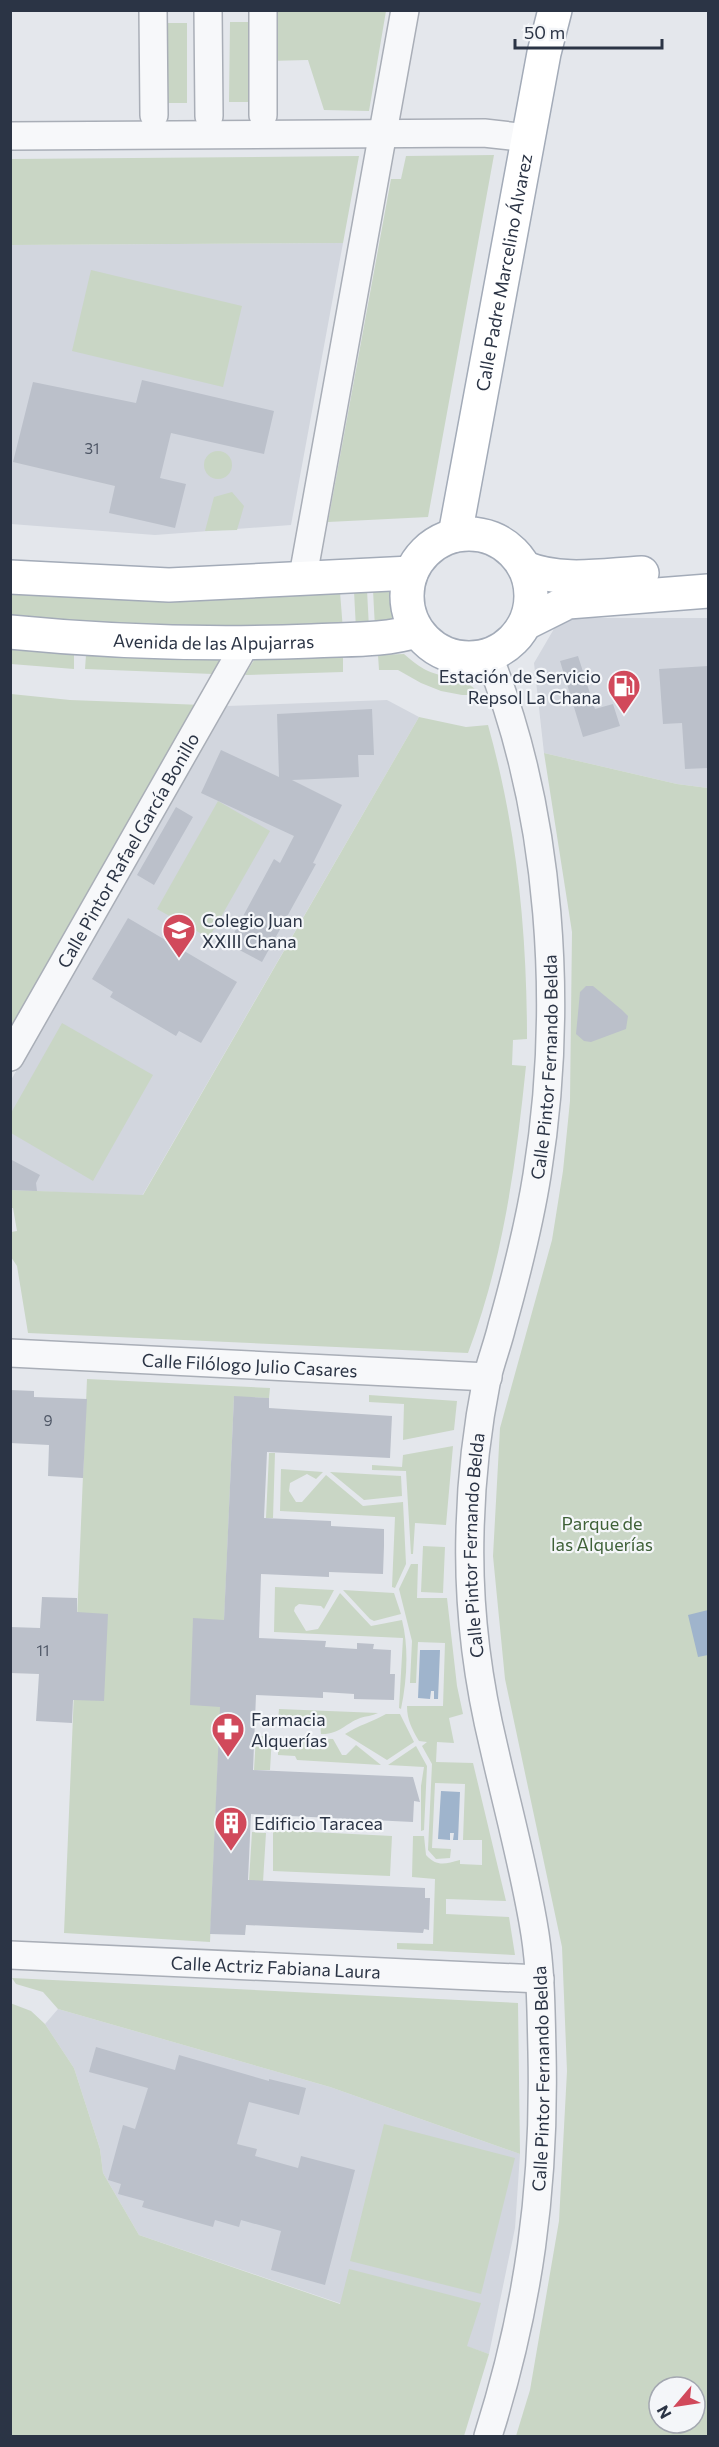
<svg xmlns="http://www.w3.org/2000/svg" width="719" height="2447" viewBox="0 0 719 2447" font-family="Commissioner,sans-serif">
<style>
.built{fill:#d2d6de}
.green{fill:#c9d6c5;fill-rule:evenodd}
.water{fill:#9fb4cc}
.building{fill:#bbc0ca}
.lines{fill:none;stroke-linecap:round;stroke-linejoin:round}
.minor-casing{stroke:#a9aeb7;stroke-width:30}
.major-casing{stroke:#a3abb8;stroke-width:36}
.minor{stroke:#f7f8fa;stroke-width:27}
.major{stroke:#fff;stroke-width:33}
.labels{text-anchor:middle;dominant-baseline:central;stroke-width:4.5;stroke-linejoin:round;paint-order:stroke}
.number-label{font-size:15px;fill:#4f5766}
.street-label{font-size:18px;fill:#2b3445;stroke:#f4f6f9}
.poi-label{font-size:18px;fill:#2b3445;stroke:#f4f6f9;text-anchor:start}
.park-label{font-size:18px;fill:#3f6138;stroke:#f4f6f9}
</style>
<rect width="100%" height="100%" fill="#e4e7ec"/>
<path class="built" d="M343 243 291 525 155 535 11 524 10 245Z
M565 618H708V788L677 784 544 753 534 663 558 622Z
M387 700 419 717 142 1196 11 1190V1080L227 706Z
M58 2009 330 2087 520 2154 515 2228 489 2354 139 2235 103 2173 100 2149 74 2068 45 2024Z"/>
<path class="green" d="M268 11H386L369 111 324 110 308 60 268 61Z
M230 22H250V102H229Z
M167 23H187V103H167Z
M494 155 428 517 328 522 391 179H401L406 156Z
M359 156 343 243 11 245V159Z
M91 270 242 306 223 387 72 351Z
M204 465a14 14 0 1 1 28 0a14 14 0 1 1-28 0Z
M232 492 244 506 237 530 205 531 214 497Z
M10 589 340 592 343 630 11 622Z
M393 589 395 628H375L373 590Z
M367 590 369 628 356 629 354 591Z
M10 649 74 655V669L11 664Z
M404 654C410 659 417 665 424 669 439 678 472 678 479 695H462L441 691 421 683 398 670H379L378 655Z
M86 655 225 658 213 674 85 669Z
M343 656V672L245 675 254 660Z
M11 694 70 700 203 705 11 1041Z
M419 717 466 727 488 725C517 829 527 932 527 1039L513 1040 512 1065 526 1066C516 1163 503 1261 468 1353L28 1333 17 1266 11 1257V1232L17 1231 13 1208H11V1190L143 1195Z
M544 753 677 784 708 788V2436H516L530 2390 559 2221 567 2071 562 1947 505 1679 493 1556 500 1428 552 1240 563 1171 570 1101 572 932ZM659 2387H695V2423H659Z
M218 801 270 831 209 938 157 909Z
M62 1023 153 1075 93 1181 11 1133V1113Z
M87 1379 270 1388 269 1398 234 1397 210 1942 64 1933Z
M369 1395 457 1401 454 1430 403 1440 404 1404 369 1402Z
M453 1446 446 1525 415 1523 413 1554H411L406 1471 372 1470V1465L402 1467 403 1455Z
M269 1453H275L273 1518H266Z
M281 1469 323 1472 316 1479 307 1474 290 1483 289 1491 296 1502H302L326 1475 363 1506 403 1502 406 1564 395 1588 392 1587 395 1517 280 1511Z
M330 1472 401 1476 402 1496 364 1500Z
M423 1546 445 1547 443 1593 421 1592Z
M411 1564H418L417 1598H447L457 1686 463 1714 449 1718 454 1743 437 1742 436 1762 473 1763 506 1901 446 1899V1914L509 1917 515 1955 397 1949V1943L433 1944 435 1879 412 1877 413 1836H424L426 1855C437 1867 445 1864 460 1860V1864L482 1865V1840H463L465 1784 435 1783 432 1848 451 1849 450 1858 436 1859 428 1850 432 1764 422 1746 427 1742 419 1741C412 1729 407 1720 407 1706H443L445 1643 418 1642 416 1683H410L412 1641 399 1589Z
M275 1587 334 1590 324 1609 321 1606 299 1604 295 1607 294 1611 306 1631 318 1629 340 1593 371 1626 402 1620C409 1648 407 1680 401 1709L399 1708 403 1638 274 1632Z
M343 1590 394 1593 401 1614 374 1621 370 1619Z
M279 1709 378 1713C372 1716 366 1716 360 1718 345 1724 338 1735 321 1734L320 1723 278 1722Z
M386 1714H400L414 1742 387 1760 345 1734C359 1725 372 1722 386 1714Z
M256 1736H272L270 1770H254Z
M278 1737 333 1739 342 1755H346L356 1745 381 1765 297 1760 295 1756 278 1755Z
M416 1746 427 1766 424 1830 421 1831V1786L424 1767 388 1765Z
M273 1830 392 1836 390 1876 273 1871Z
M252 1832 266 1833 263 1882 249 1881Z
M12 1978 518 2003 520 2154 330 2087 58 2009 43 1992 16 1984Z
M10 2003 31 2011 45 2024 74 2068 100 2149 103 2173 139 2235 340 2304 349 2269 481 2303 467 2346 489 2354 464 2436H11Z
M384 2124 515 2158 481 2294 350 2261Z"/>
<path class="water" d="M708 1610V1655L698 1657 688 1615Z
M420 1650H440L438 1699H434V1691H431L430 1699 418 1698Z
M441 1791 460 1792 458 1840H453L454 1833H450V1840L438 1839Z"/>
<path class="building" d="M142 380 274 411 264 454 171 433 160 478 186 484 175 528 109 513 115 486 13 462 33 382 136 403Z
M578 656 595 709 613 704 620 726 583 737 560 661Z
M708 666V768L685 769 682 723 663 724 659 669Z
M372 709 374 755H358L359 777 292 780 342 805 313 863 316 864 262 962 228 944 274 859 280 863 294 836 201 793 221 750 279 777 277 714Z
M176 807 193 817 154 885 137 875Z
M128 918 237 982 201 1043 179 1031 176 1036 110 997 113 992 92 979Z
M586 986H593L622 1010 628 1016 626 1029 591 1042 584 1041 576 1034 580 992Z
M10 1159 40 1175 36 1183 37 1191 10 1190Z
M10 1390 34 1391V1397L87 1399 83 1478 48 1476 49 1445 10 1443Z
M234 1396 269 1398V1408L392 1416 390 1458 267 1452 264 1518 331 1521V1526L384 1529V1546L383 1574 329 1572V1577L261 1574 259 1638 326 1641 325 1647 357 1649V1643L374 1644 373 1649 391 1650 390 1674H395L394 1700 354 1699V1694L323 1692V1698L256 1695 253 1770 413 1777 420 1802 414 1801 413 1822 251 1814 248 1880 425 1888V1898H430L429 1930 424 1929 423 1933 246 1925 245 1935 210 1934 220 1707 190 1705 193 1618 224 1620Z
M42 1597 77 1598V1612L108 1614 104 1701 73 1700 72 1723 36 1721 39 1674 10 1673V1627L40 1628Z
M96 2047 175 2070 179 2055 269 2081V2079L306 2088 299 2115 249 2102 237 2144 257 2149 255 2156 298 2168 301 2156 355 2170 325 2285 271 2270 281 2231 241 2220 239 2227 215 2220 213 2227 142 2207 144 2201 118 2194 121 2184 108 2180 123 2125 135 2129 148 2088 89 2072Z"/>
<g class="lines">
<g class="minor-casing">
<g id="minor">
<path d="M153 10 154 115"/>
<path d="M208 10 209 116"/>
<path d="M263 10V115"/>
<path d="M10 136 484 133 528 138"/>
<path d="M305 579V565L405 10"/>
<path id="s1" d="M10 1057 246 643"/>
<path id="s2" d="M10 1353 488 1377"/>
<path id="s3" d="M10 1955 540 1979"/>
<path id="s4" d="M488 2436C529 2307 545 2188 542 2052 541 2012 541 1973 535 1934 525 1871 508 1810 494 1748 477 1678 468 1604 470 1532 471 1481 477 1428 487 1378 491 1361 498 1343 502 1326 516 1276 529 1226 537 1175 564 1008 552 815 489 657"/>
</g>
</g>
<g class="major-casing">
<g id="major">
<circle cx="469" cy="596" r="62"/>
<path id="s5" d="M455 535 544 53 555 10"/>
<path d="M525 568C562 583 603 575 642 573"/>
<path d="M10 577 169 585 411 573"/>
<path d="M526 623 568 602 708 591"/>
<path id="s6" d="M10 632C111 642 211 645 312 641 346 639 384 641 416 631"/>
</g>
</g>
<use href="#minor" class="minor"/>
<use href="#major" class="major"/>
</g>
<defs>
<g id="fuel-pin" transform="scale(1.725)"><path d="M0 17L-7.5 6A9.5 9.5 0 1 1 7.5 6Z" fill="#d1495b" stroke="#f4f6f9"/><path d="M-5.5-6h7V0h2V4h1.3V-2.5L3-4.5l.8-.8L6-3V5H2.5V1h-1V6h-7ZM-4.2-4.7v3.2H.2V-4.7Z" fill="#fff"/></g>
<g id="school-pin" transform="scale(1.725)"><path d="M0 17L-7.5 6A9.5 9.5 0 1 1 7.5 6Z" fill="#d1495b" stroke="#f4f6f9"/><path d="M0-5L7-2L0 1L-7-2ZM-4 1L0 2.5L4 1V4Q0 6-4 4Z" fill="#fff"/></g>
<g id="pharmacy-pin" transform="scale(1.725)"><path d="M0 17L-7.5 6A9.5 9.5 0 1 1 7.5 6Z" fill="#d1495b" stroke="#f4f6f9"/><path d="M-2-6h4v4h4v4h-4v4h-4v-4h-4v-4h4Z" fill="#fff"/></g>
<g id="building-pin" transform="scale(1.725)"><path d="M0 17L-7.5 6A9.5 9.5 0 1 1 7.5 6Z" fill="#d1495b" stroke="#f4f6f9"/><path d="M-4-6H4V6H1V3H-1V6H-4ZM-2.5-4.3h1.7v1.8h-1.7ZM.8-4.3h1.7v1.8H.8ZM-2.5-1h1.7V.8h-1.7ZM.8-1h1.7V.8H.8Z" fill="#fff"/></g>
</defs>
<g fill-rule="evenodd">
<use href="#fuel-pin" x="624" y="686"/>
<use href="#school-pin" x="179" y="930"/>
<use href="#pharmacy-pin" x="228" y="1729"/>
<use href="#building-pin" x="231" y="1823"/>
</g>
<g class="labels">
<g class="number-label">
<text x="92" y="448">31</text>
<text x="48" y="1420">9</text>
<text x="43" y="1650">11</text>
</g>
<g class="street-label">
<text stroke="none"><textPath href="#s5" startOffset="267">Calle Padre Marcelino Álvarez</textPath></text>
<text stroke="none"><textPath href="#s6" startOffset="204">Avenida de las Alpujarras</textPath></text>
<text stroke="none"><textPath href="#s1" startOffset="238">Calle Pintor Rafael García Bonillo</textPath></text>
<text stroke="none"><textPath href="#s4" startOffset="1389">Calle Pintor Fernando Belda</textPath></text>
<text stroke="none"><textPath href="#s2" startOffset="240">Calle Filólogo Julio Casares</textPath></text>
<text stroke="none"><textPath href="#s4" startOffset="903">Calle Pintor Fernando Belda</textPath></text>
<text stroke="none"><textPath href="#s3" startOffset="266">Calle Actriz Fabiana Laura</textPath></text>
<text stroke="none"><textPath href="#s4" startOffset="363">Calle Pintor Fernando Belda</textPath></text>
</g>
<g class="poi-label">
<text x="601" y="676" text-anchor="end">Estación de Servicio<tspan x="601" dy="21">Repsol La Chana</tspan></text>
<text x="202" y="920">Colegio Juan<tspan x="202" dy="21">XXIII Chana</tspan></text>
<text x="251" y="1719">Farmacia<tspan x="251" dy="21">Alquerías</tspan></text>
<text x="254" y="1823">Edificio Taracea</text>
</g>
<g class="park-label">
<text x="602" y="1523">Parque de<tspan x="602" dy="21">las Alquerías</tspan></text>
</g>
</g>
<rect width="719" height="2447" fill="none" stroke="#2b3445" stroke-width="24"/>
<g transform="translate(677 2405) rotate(241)"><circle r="28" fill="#f4f6f9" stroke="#a4a8b1" stroke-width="1.5"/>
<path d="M0-4.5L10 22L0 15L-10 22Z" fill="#d1495b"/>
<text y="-9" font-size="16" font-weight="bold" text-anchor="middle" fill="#2b3445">N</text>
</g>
<path d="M515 39v9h147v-9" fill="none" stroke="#2b3445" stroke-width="3"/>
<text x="524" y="39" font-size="18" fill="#2b3445" stroke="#f4f6f9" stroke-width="4.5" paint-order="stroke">50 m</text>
</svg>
